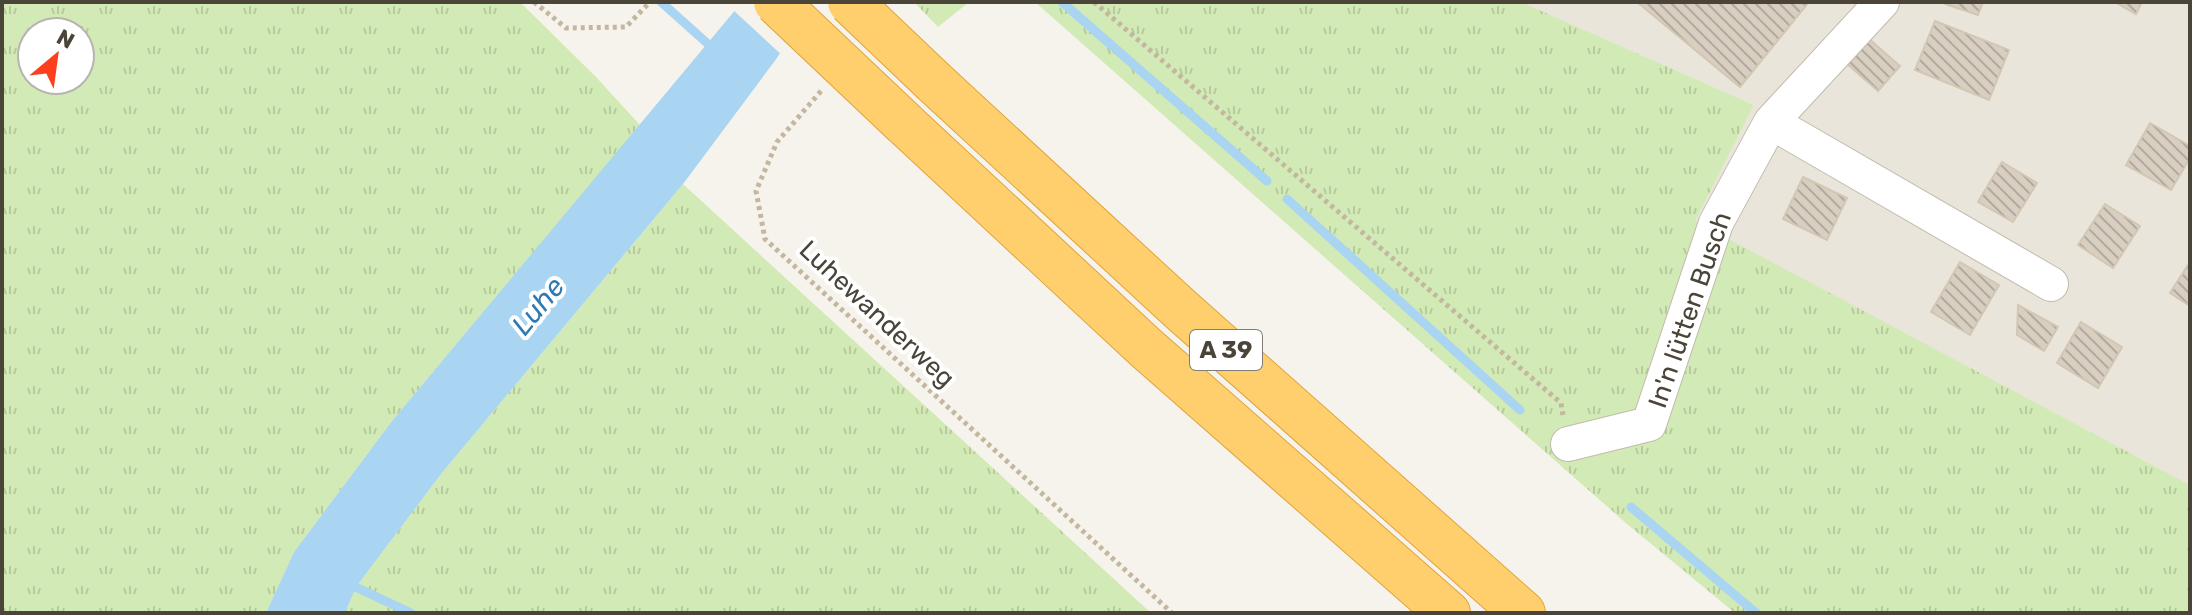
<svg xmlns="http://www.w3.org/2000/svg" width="2192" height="615" viewBox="0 0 2192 615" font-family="Rubik,sans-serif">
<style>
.residential{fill:#eae5da}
.grass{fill:url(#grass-tufts);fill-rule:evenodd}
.water{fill:#a9d4f2}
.pier{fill:#f6f3ec}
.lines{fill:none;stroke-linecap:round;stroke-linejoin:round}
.stream{stroke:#a9d4f2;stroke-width:9}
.building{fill:url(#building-back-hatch);stroke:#d3c7b4;stroke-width:2}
.minor-casing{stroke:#c2bbae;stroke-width:36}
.highway-casing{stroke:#e0a43c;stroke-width:46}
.path{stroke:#c4b79f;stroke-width:5;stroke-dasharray:4 4;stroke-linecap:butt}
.minor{stroke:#fff;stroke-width:34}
.highway{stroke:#ffcf6e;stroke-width:44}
.highway-bridge-casing{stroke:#e0a43c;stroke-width:46;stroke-linecap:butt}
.highway-bridge{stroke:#ffcf6e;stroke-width:44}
.labels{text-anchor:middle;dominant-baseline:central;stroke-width:8;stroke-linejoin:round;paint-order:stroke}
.shield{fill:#fff;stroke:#817c74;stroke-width:2}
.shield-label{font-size:24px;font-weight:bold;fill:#4b4439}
.street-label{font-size:26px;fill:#4b4439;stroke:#fff}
.water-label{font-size:28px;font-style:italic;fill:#2e7ab2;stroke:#fff}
</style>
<defs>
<pattern id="grass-tufts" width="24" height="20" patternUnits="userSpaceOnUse" patternTransform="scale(2)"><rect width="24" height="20" fill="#d2eab5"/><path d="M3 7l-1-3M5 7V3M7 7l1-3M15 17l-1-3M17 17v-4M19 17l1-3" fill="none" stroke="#b6ca9c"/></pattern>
<pattern id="building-back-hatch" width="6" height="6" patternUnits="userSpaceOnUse" patternTransform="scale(2)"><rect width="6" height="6" fill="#d8cfc1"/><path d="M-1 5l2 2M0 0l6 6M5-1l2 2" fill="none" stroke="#b1aa9e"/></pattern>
</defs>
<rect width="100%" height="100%" fill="#f6f3ec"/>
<path class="residential" d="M1521 2H2190V485L1694 221 1754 105Z"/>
<path class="grass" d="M2 2H520L596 77 640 125 392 421 294 552 266 613H2ZM32 32H80V80H32Z
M914 2H969L938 27Z
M1035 2H1521L1754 105 1695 221 2190 485V613H1735L1627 524Z
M683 184 1151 613H345L356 587 441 474Z"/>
<path class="water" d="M742 2H815L774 62 683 184 441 474 356 587 345 613H266L294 552 392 421Z"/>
<path class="pier" d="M737 2H819L783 56 732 9Z"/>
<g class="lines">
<path class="stream" d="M661 2 717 52
M1062 2 1267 181
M1287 199 1520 410
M1631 507 1756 613
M345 582 411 613"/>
</g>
<path class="building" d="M1637 2H1809L1740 87Z
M1945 2H1983L1978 15 1945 4Z
M2115 2H2142L2136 14Z
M1935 21 2009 50 1989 100 1915 70Z
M1868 38 1900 66 1878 91 1846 63Z
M2150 123 2190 146V158L2171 190 2126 165Z
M2002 162 2037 183 2013 222 1978 202Z
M1803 177 1847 198 1827 240 1783 219Z
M2105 204 2140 226 2113 268 2078 245Z
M1960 262 1999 285 1970 335 1931 312Z
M2190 262V306L2170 293Z
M2018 305 2058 327 2044 351 2017 335Z
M2081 322 2122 347 2098 388 2057 363Z"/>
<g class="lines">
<g class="minor-casing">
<path id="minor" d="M1771 122 2051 284
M1568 444 1649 424 1716 223 1771 122 1882 2"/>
</g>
<g class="highway-casing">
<path id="highway" d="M934 82 1179 308 1523 613
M905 124 1146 348 1448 613"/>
</g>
<path class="path" d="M534 2 566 28 626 27 650 2
M1094 2 1561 403 1563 415
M821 91 777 142 756 191 765 239 1172 613"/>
<use href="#minor" class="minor"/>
<use href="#highway" class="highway"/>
<g class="highway-bridge-casing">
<path id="highway-bridge" d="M776 2 905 124
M850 2 934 82"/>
</g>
<use href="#highway-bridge" class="highway-bridge"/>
</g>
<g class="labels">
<rect class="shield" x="1190" y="330" width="72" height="40" rx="6"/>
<g class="shield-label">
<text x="1226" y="350">A 39</text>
</g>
<g class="street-label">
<text transform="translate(1690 310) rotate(-71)">In'n lütten Busch</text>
<text transform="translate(877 314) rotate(43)">Luhewanderweg</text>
</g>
<g class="water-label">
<text transform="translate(538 306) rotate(-51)">Luhe</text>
</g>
</g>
<rect width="2192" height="615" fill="none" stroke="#4b4439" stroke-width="8"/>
<g transform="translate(56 56) rotate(29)"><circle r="38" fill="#ffffff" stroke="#b7b4b0" stroke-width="2"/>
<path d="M0-6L14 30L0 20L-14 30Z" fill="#fc3f1d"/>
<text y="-12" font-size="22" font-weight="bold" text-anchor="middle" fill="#4b4439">N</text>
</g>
</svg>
